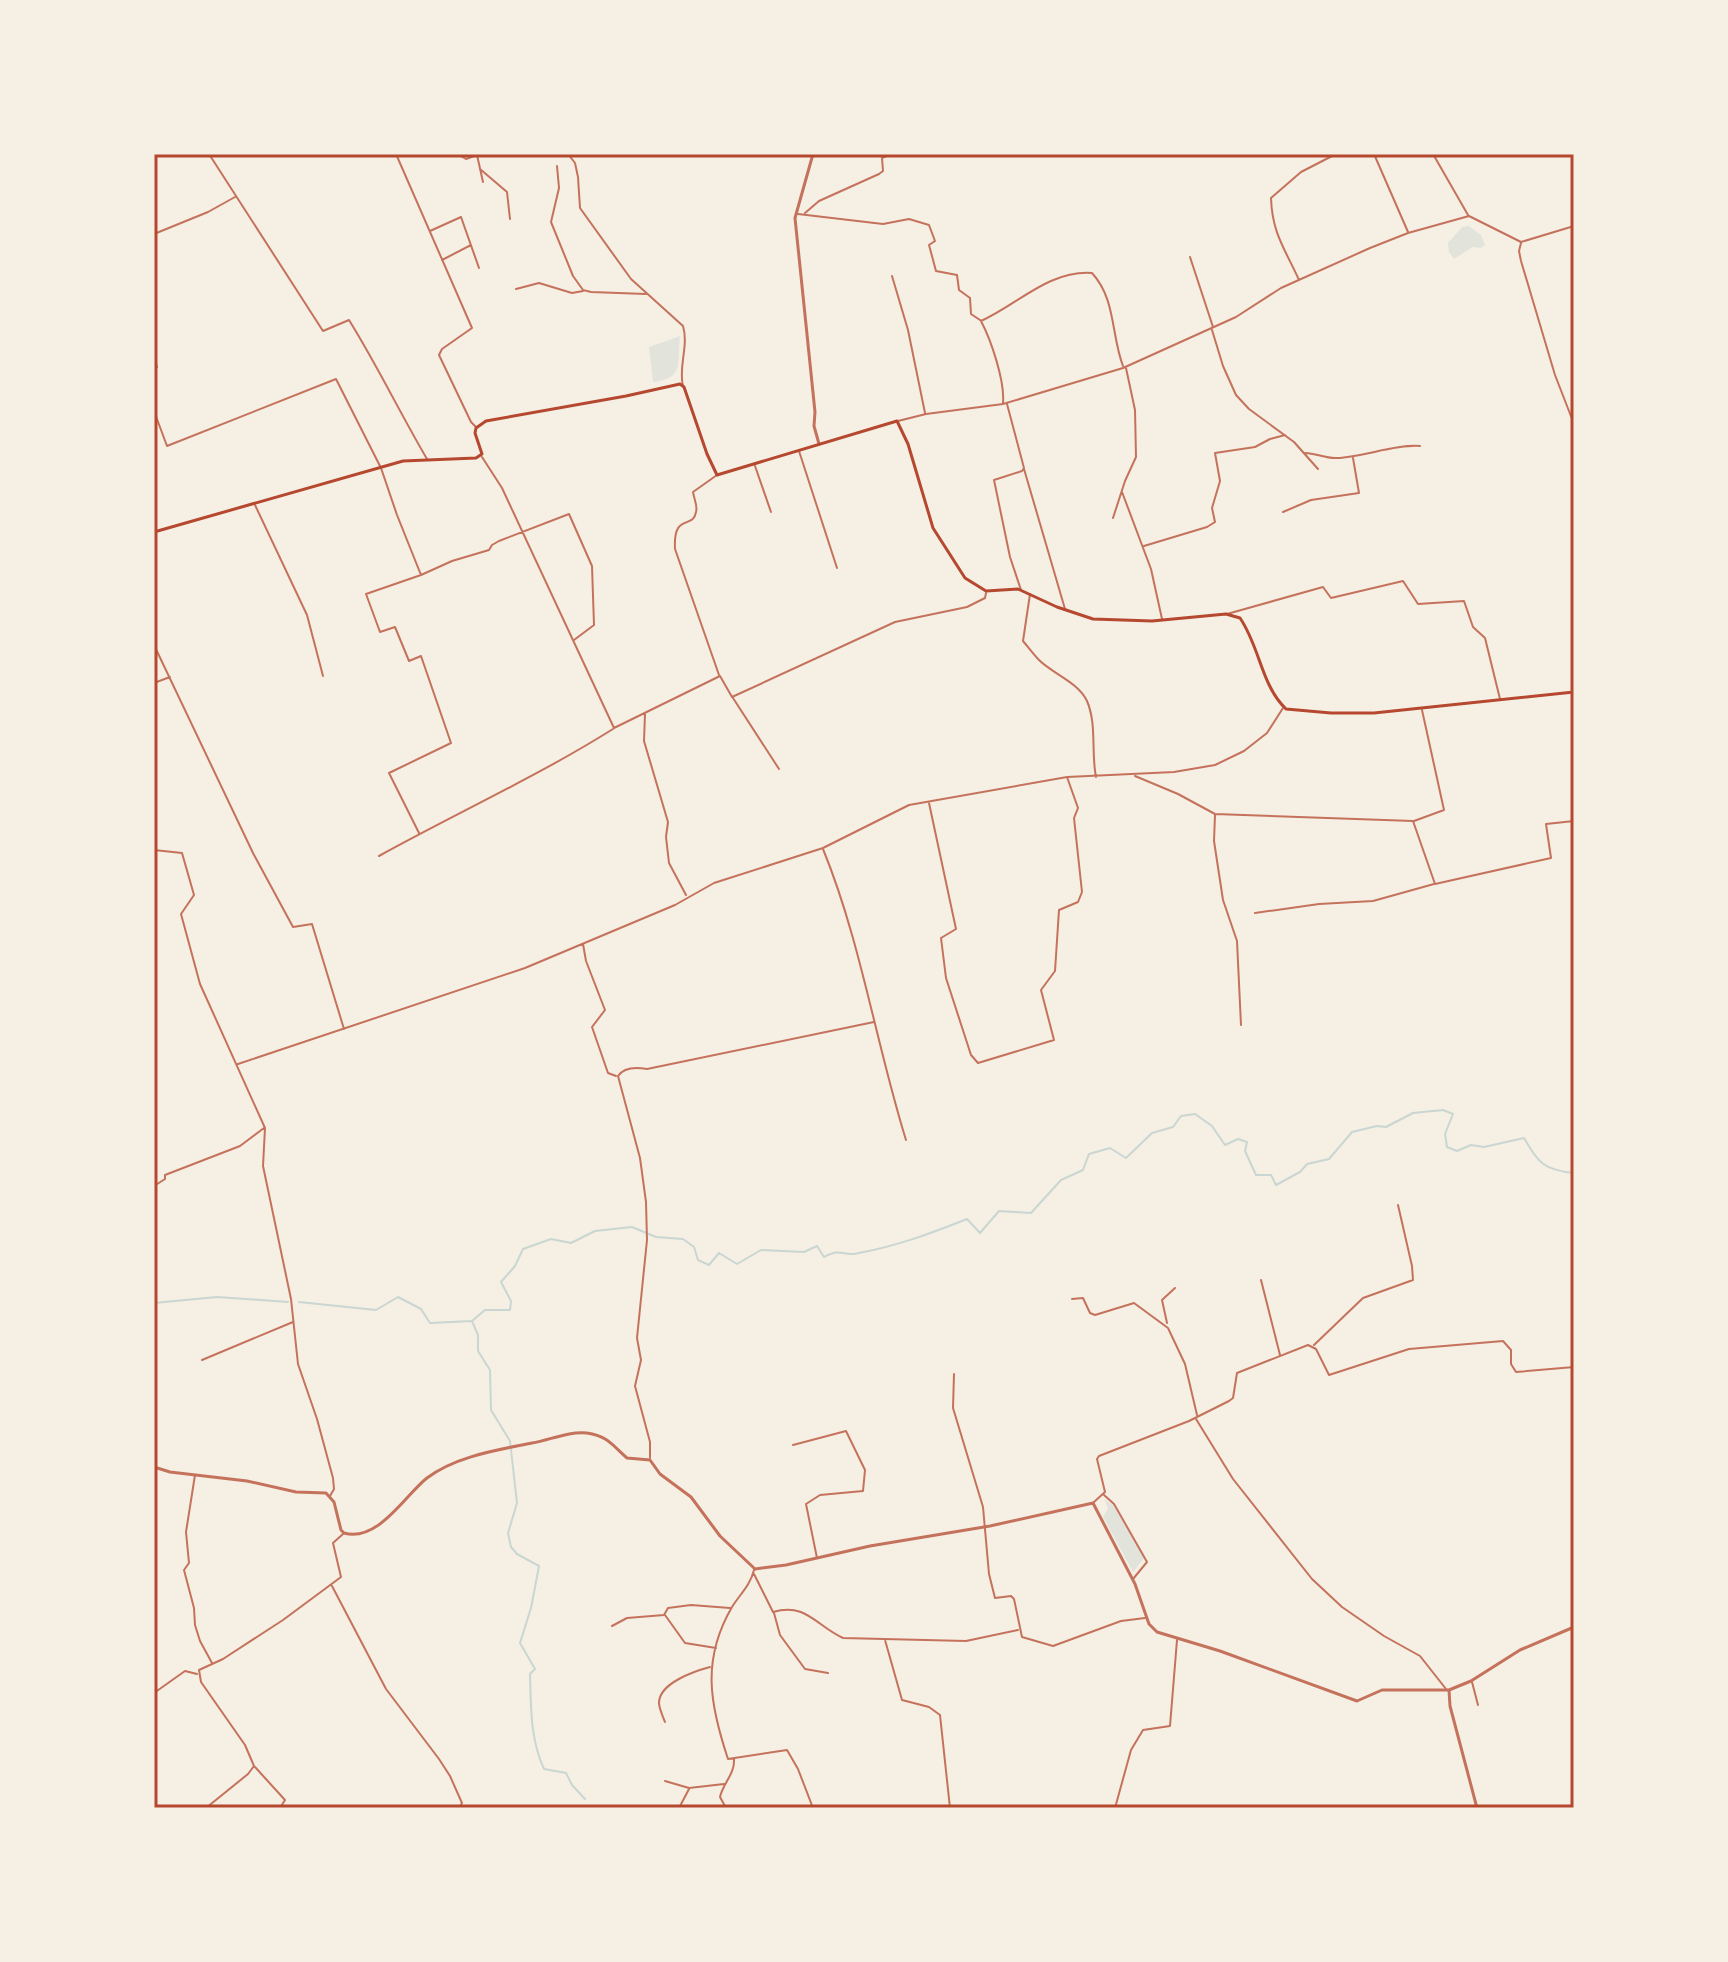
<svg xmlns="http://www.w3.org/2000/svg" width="1728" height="1962" viewBox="0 0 1728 1962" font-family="'PT Sans',sans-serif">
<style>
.green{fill:#e2e4dc}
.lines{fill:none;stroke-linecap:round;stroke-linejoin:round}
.stream{stroke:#c9d6d2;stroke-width:2}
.minor{stroke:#c5725c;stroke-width:2}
.tertiary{stroke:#c5725c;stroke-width:3}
.secondary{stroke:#b5482f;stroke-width:3}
.neatline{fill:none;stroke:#b5482f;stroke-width:3}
</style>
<rect width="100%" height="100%" fill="#f6efe4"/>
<path class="green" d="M1469 226 1481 235 1485 245 1481 248 1473 247 1454 259 1449 252 1448 243 1462 227Z
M680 336C677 364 685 378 653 382L649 347Z
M1104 1499 1113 1505 1144 1558 1133 1572 1103 1517 1108 1508Z"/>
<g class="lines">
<path class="stream" d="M299 1302 376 1310 398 1297 421 1309 430 1323 472 1321 485 1310H510L511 1301 501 1282 515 1266 523 1249 551 1239 571 1243 595 1231 632 1227 656 1237 683 1239 694 1247 698 1260 709 1265 719 1253 737 1264 761 1250 804 1252 817 1246 824 1257C842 1247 843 1257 859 1253 897 1246 932 1233 967 1219L980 1233 999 1211 1031 1213 1061 1180 1083 1170 1089 1154 1110 1148 1126 1158 1152 1133 1173 1127 1181 1116 1195 1114 1212 1126 1225 1145 1238 1139 1247 1142 1245 1151 1256 1175H1271L1276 1185 1300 1172 1307 1164 1329 1159 1352 1132 1377 1126 1386 1127 1413 1113 1443 1110 1453 1114 1445 1134 1447 1147 1457 1151 1471 1145 1484 1147 1524 1138C1538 1163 1544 1170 1574 1173
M154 1303 217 1297 288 1302
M472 1321 478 1335V1351L490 1370 491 1410 510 1441 517 1503 508 1533 511 1547 517 1554 539 1566 531 1608 520 1643 535 1669 530 1674C531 1706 530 1739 544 1769L566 1773 572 1785 585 1799"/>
<path class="minor" d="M209 154 323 331 349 320C377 365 400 413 427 459
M396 154 472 328 442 349 439 355 471 422 476 427
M457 154 466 159 480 154
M568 154 575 163 578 177 580 208 631 279 683 326C689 346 678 367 683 386
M1374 154 1408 232
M1433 154 1468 215
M477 155 483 182
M557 166 559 188 551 222 573 276 583 290 591 292 646 294
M480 169 507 192 510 219
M805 213 819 201 879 174 883 171 882 158 891 154
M798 214 883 224 909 219 929 225 935 241 929 245 936 271 957 275 959 290 970 298 971 314 980 320
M430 231 461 217 479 268
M154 234 208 212 235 197
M1521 243 1519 251 1521 261 1555 375 1574 424
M1190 257 1213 327
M442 260 471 245
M892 276 908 330 925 413
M1299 280C1285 249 1272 233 1271 198L1301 172 1336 154
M516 289 539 283 572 293 583 291
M1212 330 1223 366 1236 395 1249 409 1294 442 1318 469
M154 357 157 367 154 368
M1003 403C1005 381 991 340 981 321 1017 305 1049 270 1092 273 1116 299 1111 335 1123 366
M1007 404 1024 468 1022 471 994 480 1010 557 1021 590
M154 411 167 446 336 379 381 468 397 515 421 575 452 561 489 550 492 545 499 541 569 514 592 566 594 625 574 640
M898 421 926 414 1003 404 1123 368 1236 317 1281 288 1370 248 1408 233 1469 216 1521 242 1574 226
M799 451 837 568
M1305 453C1316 453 1326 459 1337 458 1363 457 1396 444 1420 446
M482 457 502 488 614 728 720 676 732 697 895 622 967 607 985 598 986 593
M755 466 771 512
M1024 469 1065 609
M717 475 693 492C694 499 698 506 696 512 693 530 673 512 675 549L719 675
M1122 492 1151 569 1162 619
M255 505 307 615 323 676
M1283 512 1311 500 1359 493 1353 458
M1113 518 1125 481 1136 457 1135 410 1126 368
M1144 546 1207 527 1215 522 1212 508 1220 481 1215 453 1255 447 1270 439 1285 435
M1030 594 1023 641C1028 647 1033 654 1039 660 1053 674 1078 682 1087 701 1097 724 1091 753 1096 777
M1227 614 1323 587 1331 598 1403 581 1418 604 1464 601 1473 627 1485 638 1500 699
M154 645 253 853 293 927 312 924 344 1029
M154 683 170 677
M733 698 779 769
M645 714 644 741 668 822 666 837 669 863 686 895
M1135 776 1178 794 1215 814 1413 821 1435 884 1551 858 1546 824 1574 821
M929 803 956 929 941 938 946 978 971 1055 978 1063 1054 1040 1041 990 1055 971 1059 910 1078 902 1082 892 1074 818 1078 808 1067 777
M1215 815 1214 841 1223 900 1237 941 1241 1025
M1414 821 1444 810 1422 710
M419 833 389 773 451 743 421 656 409 661 395 627 380 632 366 594 421 575
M823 849C861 942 876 1044 906 1140
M154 850 182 853 194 895 181 914 200 984 265 1128 263 1166 291 1299 298 1364 317 1419 333 1478 334 1489 330 1496
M379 856C457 813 538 776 613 729
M1255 913 1319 904 1373 901 1434 884
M583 944 586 961 605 1010 592 1027 608 1073 616 1076
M238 1064 525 968 675 905 714 883 823 848 909 805 1067 777 1174 772 1215 765 1244 751 1267 733 1283 708
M154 1186 165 1179V1175L240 1146 264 1128
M1261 1280 1280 1355
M1072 1299 1083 1298 1090 1313 1095 1315 1134 1303 1168 1328 1185 1364 1197 1415
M1167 1323 1162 1300 1175 1288
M1314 1345 1363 1298 1413 1280 1412 1266 1398 1205
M202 1360 293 1322
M954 1374 953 1408 983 1507 989 1574 995 1598 1011 1596 1014 1599 1022 1637 1053 1646 1121 1621 1145 1618
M1196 1419 1233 1479 1312 1579 1342 1607 1384 1636 1420 1656 1446 1689
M793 1445 846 1431 865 1470 863 1491 820 1495 806 1504 817 1558
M650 1458V1442L635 1386 641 1360 637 1338 647 1240 646 1202 640 1158 618 1076C624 1067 636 1067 647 1069L874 1022
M195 1475 186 1532 189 1563 184 1570 194 1608 195 1625 200 1641 212 1663
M1104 1495 1114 1504 1147 1562 1133 1579
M1094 1502 1105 1492 1097 1459 1099 1456 1189 1421 1229 1401 1233 1398 1237 1373 1308 1345 1316 1349 1329 1375 1409 1349 1503 1341 1511 1350V1364L1516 1372 1574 1367
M754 1570C750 1586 740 1594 732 1607 701 1660 710 1705 728 1759L787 1750 798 1769 813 1808
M754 1574 773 1612C806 1602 816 1626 843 1638L966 1641 1018 1630
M332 1586 386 1689 439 1759 450 1776 462 1803 459 1808
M774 1613 780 1635 805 1669 828 1673
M665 1615 685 1643 716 1648
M612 1626 627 1618 664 1615 668 1608 691 1605 730 1608
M885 1640 902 1700 929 1707 940 1715 950 1808
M1472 1682 1478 1705
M154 1693 185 1671 197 1674
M665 1722C663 1717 659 1708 659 1703 659 1683 695 1671 710 1667
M255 1767 285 1800 280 1808
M665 1781 689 1788 724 1784
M206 1808 248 1774 254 1766 245 1745 201 1682 199 1670 223 1659 283 1620 341 1577 333 1543 343 1534
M679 1808 689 1789
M726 1808 720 1797C723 1783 735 1774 734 1759
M1115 1808 1131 1750 1143 1730 1170 1726 1177 1640"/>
<path class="tertiary" d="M813 154 795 218 815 412 814 426 819 444
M154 1467 170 1472 247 1481 296 1492 326 1493 334 1502 341 1530 344 1533C378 1543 406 1494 427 1478 456 1456 498 1450 532 1443 550 1440 569 1431 587 1433 608 1436 613 1446 627 1458L650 1460 660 1474 691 1497 720 1536 755 1569 786 1565 870 1546 990 1526 1093 1503 1135 1584 1149 1624 1157 1632 1220 1651 1357 1701 1382 1690H1449L1471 1681 1520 1650 1574 1627
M1449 1690 1450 1706 1477 1808"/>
<path class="secondary" d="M154 532 403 461 476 458 482 454 475 433 476 428 486 421 626 396 680 384 684 387 707 454 717 475 897 421 908 444 933 528 965 578 986 591 1018 589 1057 607 1093 619 1152 621 1226 614 1240 618C1260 647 1261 685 1286 709L1331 713H1374L1574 692"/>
</g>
<rect width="1728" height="1962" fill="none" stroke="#f6efe4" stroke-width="312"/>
<rect x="156" y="156" width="1416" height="1650" class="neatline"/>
</svg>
